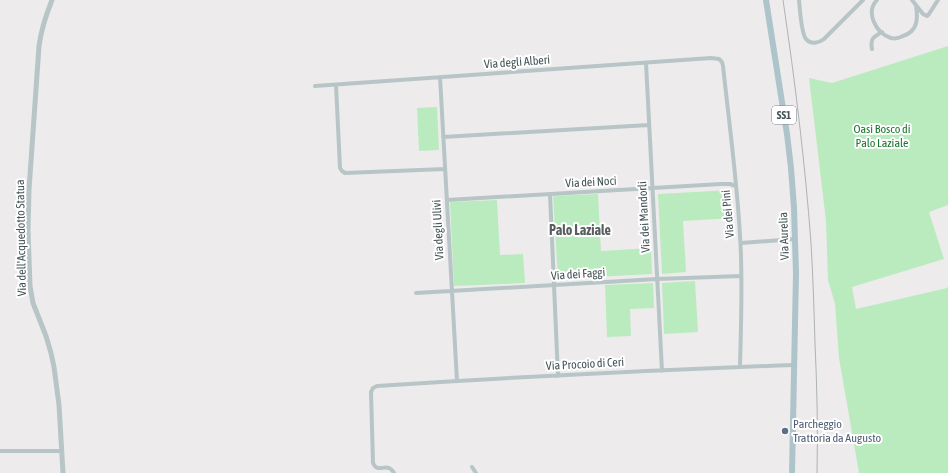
<svg xmlns="http://www.w3.org/2000/svg" width="948" height="473" viewBox="0 0 948 473" font-family="'Asap Condensed',sans-serif">
<style>
.green{fill:#baebbe}
.lines{fill:none;stroke-linecap:round;stroke-linejoin:round}
.minor{stroke:#b7c5c7;stroke-width:4}
.tertiary{stroke:#b7c5c7;stroke-width:5}
.primary{stroke:#acc4ca;stroke-width:6}
.rail{stroke:#aeb3b5;stroke-width:1}
.service-dot{fill:#5c6f8a;stroke:#fff;stroke-width:1.5}
.labels{text-anchor:middle;dominant-baseline:central;stroke-width:4;stroke-linejoin:round;paint-order:stroke}
.shield{fill:#fff;stroke:#7d8789;stroke-width:1}
.shield-label{font-size:11px;font-weight:bold;fill:#455457}
.street-label{font-size:12px;fill:#455457;stroke:#fff}
.park-label{font-size:12px;fill:#1a742c;stroke:#fff}
.service-label{font-size:12px;fill:#4e5e75;stroke:#fff;text-anchor:start}
.quarter-label{font-size:14px;font-weight:bold;fill:#585e60;stroke:#fff}
</style>
<rect width="100%" height="100%" fill="#eeebec"/>
<path class="green" d="M948 46V205L929 212 944 259 852 287 856 309 947 288 948 286V473H859L839 358 835 304 828 280 826 221 809 78 832 83Z
M437 107 439 150 419 151 417 108Z
M731 190 733 218 683 221 686 272 662 274 658 194Z
M598 194 601 251 651 248 652 274 558 279 553 196Z
M497 200 500 255 523 254 525 283 454 286 450 202Z
M695 281 698 332 664 334 662 283Z
M653 283 654 308 630 309 631 336 607 337 605 285Z"/>
<g class="lines">
<path class="minor" d="M799 0C800 9 801 33 806 39 811 45 819 43 824 39L863 0
M877 0C865 13 876 33 891 38 895 39 899 38 903 36 918 31 918 19 916 5
M912 0 923 14 927 16 929 14 938 0
M872 49C870 39 873 37 882 32
M646 63 662 371
M440 77 457 381
M336 85 340 168 342 171 345 173 445 169
M315 86 711 58 719 59 722 62 723 66C729 122 737 179 740 236 743 279 741 323 740 367
M443 137 649 125
M550 194 558 376
M447 200 721 184H730L736 186
M741 243 795 239
M416 293 657 279 741 276
M0 451H62
M472 467 476 473
M394 473C393 471 391 469 389 468 382 466 377 472 373 463L371 392 373 388 377 386C516 377 655 370 794 365"/>
<path class="tertiary" d="M52 0C46 15 41 30 39 46L29 190 28 230 30 286 33 303 46 336 51 353 54 367 59 405 63 473"/>
<path class="primary" d="M766 0 787 134 791 168 794 208 796 273 792 473"/>
<path class="rail" d="M783 0C795 81 805 162 811 243 813 276 814 310 815 343 817 386 818 430 817 473"/>
</g>
<circle class="service-dot" cx="785" cy="431" r="4"/>
<g class="labels">
<rect class="shield" x="772" y="106" width="24" height="18" rx="3"/>
<g class="shield-label">
<text x="784" y="115">SS1</text>
</g>
<g class="street-label">
<text transform="translate(517 62) rotate(-4)">Via degli Alberi</text>
<text transform="translate(591 182) rotate(-3)">Via dei Noci</text>
<text transform="translate(728 214) rotate(-95)">Via dei Pini</text>
<text transform="translate(644 217) rotate(-93)">Via dei Mandorli</text>
<text transform="translate(438 230) rotate(-93)">Via degli Ulivi</text>
<text transform="translate(784 236) rotate(-92)">Via Aurelia</text>
<text transform="translate(21 238) rotate(-91)">Via dell'Acquedotto Statua</text>
<text transform="translate(578 274) rotate(-4)">Via dei Faggi</text>
<text transform="translate(585 364) rotate(-3)">Via Procoio di Ceri</text>
</g>
<g class="park-label">
<text x="882" y="129">Oasi Bosco di<tspan x="882" dy="14">Palo Laziale</tspan></text>
</g>
<g class="service-label">
<text x="793" y="424">Parcheggio<tspan x="793" dy="14">Trattoria da Augusto</tspan></text>
</g>
<g class="quarter-label">
<text x="580" y="230">Palo Laziale</text>
</g>
</g>
</svg>
